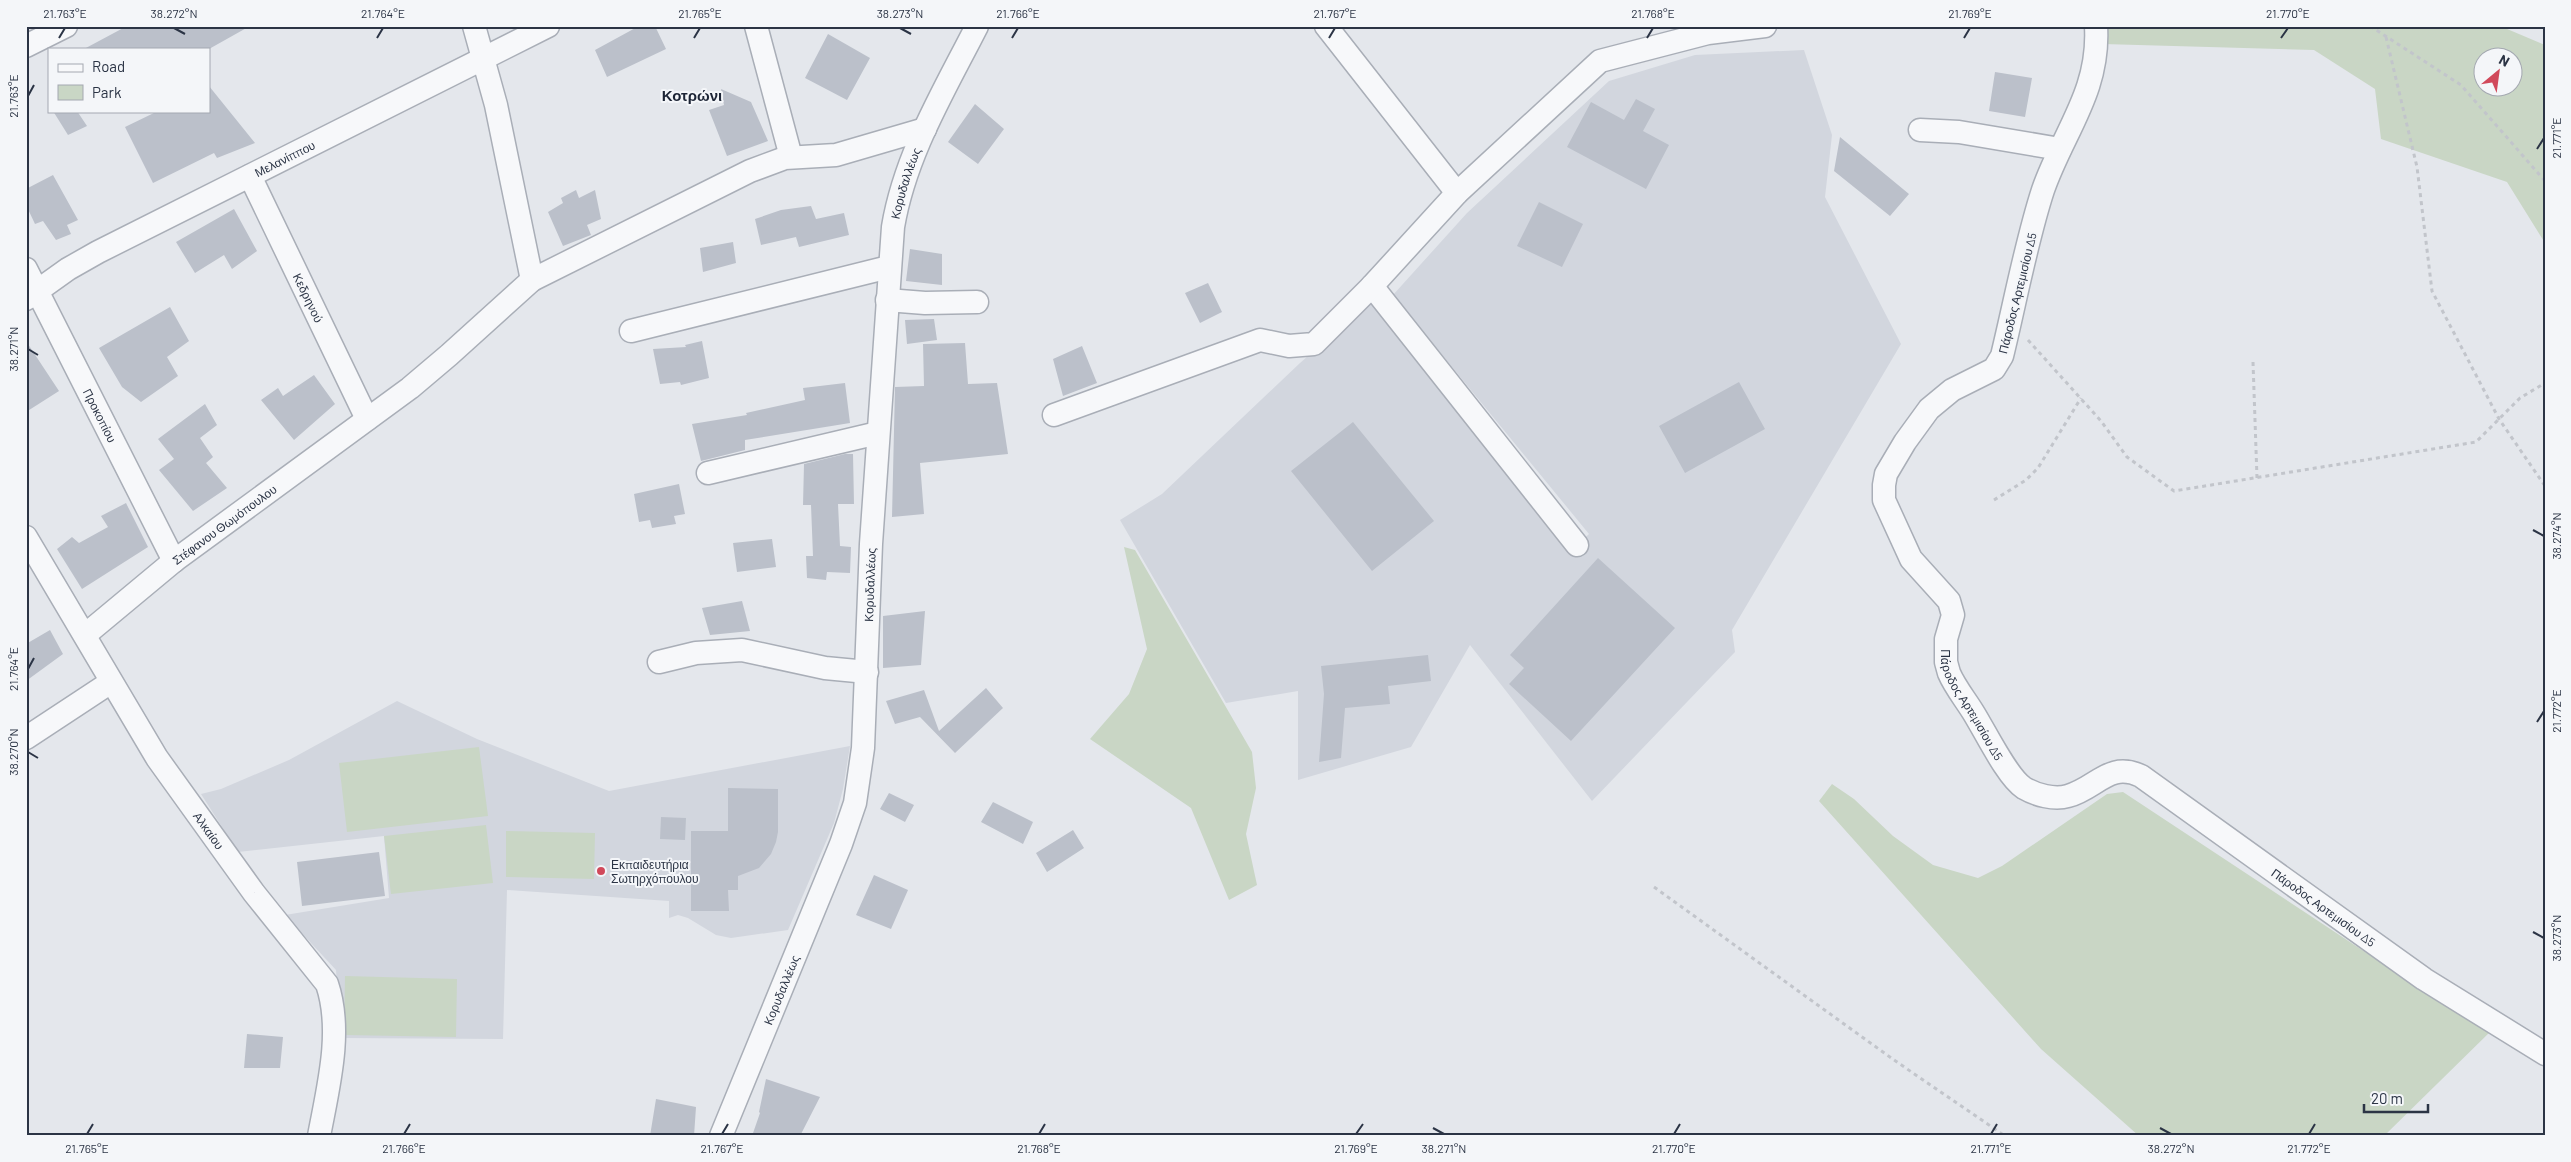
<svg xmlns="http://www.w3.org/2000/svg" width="2571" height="1162" viewBox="0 0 2571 1162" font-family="Barlow,sans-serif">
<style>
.built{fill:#d2d6de}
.green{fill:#c9d6c5;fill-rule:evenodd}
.building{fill:#bbc0ca}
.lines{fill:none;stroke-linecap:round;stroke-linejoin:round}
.minor-casing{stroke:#a9aeb7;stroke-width:25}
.path{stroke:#c2c5cb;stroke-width:3;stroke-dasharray:4 4;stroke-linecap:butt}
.minor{stroke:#f7f8fa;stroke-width:22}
.ticks{fill:none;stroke:#2b3445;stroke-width:2}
.poi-dot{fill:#d1495b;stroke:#f4f6f9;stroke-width:2}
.labels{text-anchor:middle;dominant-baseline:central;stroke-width:4;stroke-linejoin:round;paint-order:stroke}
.street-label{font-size:12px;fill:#2b3445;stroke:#f4f6f9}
.poi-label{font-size:12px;fill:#2b3445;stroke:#f4f6f9;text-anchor:start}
.quarter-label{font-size:15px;font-weight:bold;fill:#1d2536;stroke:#f4f6f9}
.neatline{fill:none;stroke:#2b3445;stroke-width:2}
.ticks-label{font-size:12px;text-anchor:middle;fill:#2b3445}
</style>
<rect width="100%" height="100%" fill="#e4e7ec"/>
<path class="built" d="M1804 50 1832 135 1825 197 1901 344 1732 630 1735 652 1592 801 1470 645 1411 747 1298 780V691L1226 703 1120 520 1162 494 1300 363 1371 301 1571 551 1589 534 1393 295 1467 213 1609 81 1695 55Z
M397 701 477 739 609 791 850 746 843 789 834 823 788 930 731 938 716 935 688 918 678 915 669 918V901L507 890 503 1039 341 1038 336 970 285 915 389 898 384 836 238 852 201 794 221 789 289 760Z"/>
<path class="green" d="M2103 26H2500L2545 45V243L2507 182 2381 139 2375 89 2314 50 2103 44ZM2484 58H2514V88H2484Z
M1124 547 1135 550 1252 752 1256 788 1246 834 1257 885 1229 900 1191 808 1090 739 1129 694 1147 649Z
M479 747 488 816 347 832 339 763Z
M1832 784 1854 799 1893 836 1933 865 1978 878 2002 866 2107 794 2123 792 2412 983 2492 1030 2384 1136H2139L2041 1049 1819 801Z
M486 825 493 883 391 894 384 836Z
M506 831 595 833 594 879 506 877Z
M345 976 457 979 456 1037 344 1035Z"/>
<path class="building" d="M127 26H250L209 49H84Z
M639 26H655L666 49 607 77 595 50Z
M828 34 870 58 847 100 805 78Z
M1995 72 2032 78 2025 117 1989 111Z
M209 86 255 143 217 158 214 153 153 183 125 127 158 111H209Z
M721 89 751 102 768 141 727 156 709 110 724 105Z
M1636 99 1655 109 1643 131 1669 145 1646 189 1567 147 1591 102 1624 120Z
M975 104 1004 129 978 164 948 142Z
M53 111H77L87 126 68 135Z
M1840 137 1909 194 1890 216 1834 171Z
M53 175 78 220 67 225 71 234 56 240 43 221 35 224 26 205V189Z
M576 190 579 198 595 190 601 219 587 225 591 235 563 246 548 212 563 203 561 198Z
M1539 202 1583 224 1562 267 1517 246Z
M811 206 816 219 844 213 849 235 799 247 796 237 761 245 755 219 781 210Z
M234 209 257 251 232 269 224 255 195 273 176 242Z
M733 242 736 263 703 272 700 248Z
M910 249 942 254V285L906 281Z
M1208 283 1222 312 1200 323 1185 293Z
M170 307 189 341 167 357 178 376 141 402 122 387 99 348Z
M934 319 937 340 907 344 905 320Z
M26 341 59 391 26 412Z
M702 341 709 378 681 385 680 382 660 384 653 349 686 347 685 345Z
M965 343 968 384 997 383 1008 454 920 463 924 514 892 517 895 387 924 386 923 344Z
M1082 346 1097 383 1063 396 1053 359Z
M314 375 335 404 294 440 261 400 278 388 283 396Z
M1739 382 1765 429 1685 473 1659 426Z
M845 383 850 423 745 440V450L701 461 692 424 747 415 746 413 805 400 803 388Z
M205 404 217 425 200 438 213 457 206 463 227 488 193 511 159 470 174 459 158 439Z
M1353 422 1434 521 1372 571 1291 471Z
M845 454H853L854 504H838L840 546 851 547 850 573 827 572 826 580 807 578 806 556H813L811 505H803L804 464Z
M679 484 685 514 674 516 676 524 652 528 650 520 639 522 634 494Z
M126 503 148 547 82 589 57 549 72 537 79 543 108 527 101 516Z
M772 539 776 567 737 572 733 543Z
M1598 558 1675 628 1571 741 1509 684 1524 668 1510 655Z
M742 601 750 631 710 635 702 608Z
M925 611 921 665 883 668V616Z
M50 630 63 654 26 681V644Z
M1428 655 1431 681 1388 686 1390 704 1345 708 1341 758 1319 762 1324 694 1321 666Z
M986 688 1003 708 955 753 920 717 895 724 886 701 924 690 939 731Z
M728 788 778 789V832L776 842 771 854 759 868 738 876V890H728L729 911H691V831H728Z
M889 793 914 805 905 822 880 809Z
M993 802 1033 822 1023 844 981 822Z
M661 817 686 818 685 840 660 839Z
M1073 830 1084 848 1047 872 1036 853Z
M379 852 385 896 302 906 297 862Z
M874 875 908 890 891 929 856 915Z
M247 1034 283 1037 280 1068H244Z
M766 1079 820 1097 800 1136H752L760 1113 759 1112Z
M656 1099 696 1107 694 1136H650Z"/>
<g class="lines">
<g class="minor-casing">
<g id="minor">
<path d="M474 26 496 105 532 280"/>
<path d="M756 26 791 157"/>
<path d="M1326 26 1457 193"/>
<path id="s1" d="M2096 26C2100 92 2063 132 2043 190 2026 242 2015 303 2002 356L1994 369 1952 390 1929 409 1905 442 1886 474 1884 485V500L1911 559 1949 601 1953 615 1946 639V662L1949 673C1955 687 1965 699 1973 712 1985 731 2007 777 2024 788 2036 795 2054 800 2068 796 2097 788 2109 761 2141 776L2424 979 2545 1054"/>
<path d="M26 46 66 26"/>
<path d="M1920 130 1959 132 2060 149"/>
<path id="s2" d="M250 176 367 419"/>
<path id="s3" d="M26 269 174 561"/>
<path d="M1372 286 1577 545"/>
<path id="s4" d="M26 299 68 269 98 252 548 26"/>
<path d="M887 300 925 303 977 302"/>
<path d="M631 331 889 267"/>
<path d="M1054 415 1260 340 1289 346 1314 344 1372 286 1457 193 1600 61 1708 33 1765 26"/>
<path d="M708 473 878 433"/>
<path id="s5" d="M26 537 157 758 254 893 327 984C343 1031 328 1088 319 1136"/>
<path id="s6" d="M85 635 174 561 410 388 449 355 532 280 750 171 785 158 836 155 925 129"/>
<path d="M659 662 696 653 742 650 825 668 867 672"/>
<path d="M26 738 111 682"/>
<path id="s7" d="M721 1136 841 844 855 803 863 748 871 544 893 227C905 155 944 91 977 26"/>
</g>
</g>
<path class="path" d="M2370 26 2461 85 2545 181
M2386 37 2417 167 2432 291 2499 419 2545 486
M2028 340 2101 421 2127 457 2174 491 2476 442 2520 398 2545 383
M2253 362 2257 478
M1994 500 2026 480 2038 468 2081 398
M1654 887 1894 1060 2005 1136"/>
<use href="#minor" class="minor"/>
</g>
<path class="ticks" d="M174 28 185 34M900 28 911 34M59 38 65 28M377 38 383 28M694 38 700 28M1012 38 1018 28M1329 38 1335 28M1647 38 1653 28M1964 38 1970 28M2281 38 2288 28M28 96 34 85M2537 149 2544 138M28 349 38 355M2533 530 2544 536M28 669 34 658M2537 722 2544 711M28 752 38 758M2533 932 2544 938M1433 1128 1444 1134M2160 1128 2171 1134M87 1134 93 1124M404 1134 410 1124M722 1134 728 1124M1039 1134 1045 1124M1356 1134 1363 1124M1674 1134 1680 1124M1991 1134 1997 1124M2309 1134 2315 1124"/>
<circle class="poi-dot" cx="601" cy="871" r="5"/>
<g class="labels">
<g class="street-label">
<text stroke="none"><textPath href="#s4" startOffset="295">Μελανίππου</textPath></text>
<text stroke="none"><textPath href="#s7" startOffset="982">Κορυδαλλέως</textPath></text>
<text transform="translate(2017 293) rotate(-76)">Πάροδος Αρτεμισίου Δ5</text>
<text stroke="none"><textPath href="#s2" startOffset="135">Κεδρηνού</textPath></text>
<text stroke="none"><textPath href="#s3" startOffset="164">Προκοπίου</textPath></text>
<text stroke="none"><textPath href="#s6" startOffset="178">Στέφανου Θωμόπουλου</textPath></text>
<text stroke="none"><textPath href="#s7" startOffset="578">Κορυδαλλέως</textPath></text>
<text stroke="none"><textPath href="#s1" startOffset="775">Πάροδος Αρτεμισίου Δ5</textPath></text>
<text stroke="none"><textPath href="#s5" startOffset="346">Αλκαίου</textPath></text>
<text stroke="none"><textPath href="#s1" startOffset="1225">Πάροδος Αρτεμισίου Δ5</textPath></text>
<text stroke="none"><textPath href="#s7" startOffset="158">Κορυδαλλέως</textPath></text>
</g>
<g class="poi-label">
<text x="611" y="864">Εκπαιδευτήρια<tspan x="611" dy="14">Σωτηρχόπουλου</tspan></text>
</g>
<g class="quarter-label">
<text x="692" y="95">Κοτρώνι</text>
</g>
</g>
<rect width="2571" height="1162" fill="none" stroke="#f4f6f9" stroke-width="55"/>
<rect x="48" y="48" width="162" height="65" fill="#f4f6f9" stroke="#a4a8b1"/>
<rect x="58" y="64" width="25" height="8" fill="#f7f8fa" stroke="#a4a8b1"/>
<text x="92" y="72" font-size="15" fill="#2b3445">Road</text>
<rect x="58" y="85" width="25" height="15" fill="#c9d6c5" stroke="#a4a8b1"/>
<text x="92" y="98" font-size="15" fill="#2b3445">Park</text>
<g transform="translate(2498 72) rotate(29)"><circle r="24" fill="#f4f6f9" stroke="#a4a8b1"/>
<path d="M0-4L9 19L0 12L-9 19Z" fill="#d1495b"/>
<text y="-8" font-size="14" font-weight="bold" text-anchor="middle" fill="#2b3445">N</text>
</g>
<path d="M2364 1104v8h64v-8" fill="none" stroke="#2b3445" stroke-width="2.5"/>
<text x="2371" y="1104" font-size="15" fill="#2b3445" stroke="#f4f6f9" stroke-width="4" paint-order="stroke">20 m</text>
<rect x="28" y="28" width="2516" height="1106" class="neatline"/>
<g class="ticks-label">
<text x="65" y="18">21.763°E</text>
<text x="174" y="18">38.272°N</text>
<text x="383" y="18">21.764°E</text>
<text x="700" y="18">21.765°E</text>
<text x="900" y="18">38.273°N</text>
<text x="1018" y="18">21.766°E</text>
<text x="1335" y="18">21.767°E</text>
<text x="1653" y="18">21.768°E</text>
<text x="1970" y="18">21.769°E</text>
<text x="2288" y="18">21.770°E</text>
<text transform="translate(14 96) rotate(-90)" y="4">21.763°E</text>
<text transform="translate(2557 138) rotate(-90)" y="4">21.771°E</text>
<text transform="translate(14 349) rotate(-90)" y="4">38.271°N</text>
<text transform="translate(2557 536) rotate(-90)" y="4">38.274°N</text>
<text transform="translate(14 669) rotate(-90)" y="4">21.764°E</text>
<text transform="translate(2557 711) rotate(-90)" y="4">21.772°E</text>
<text transform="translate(14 752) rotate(-90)" y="4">38.270°N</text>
<text transform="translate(2557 938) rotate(-90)" y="4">38.273°N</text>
<text x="87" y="1153">21.765°E</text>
<text x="404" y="1153">21.766°E</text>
<text x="722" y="1153">21.767°E</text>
<text x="1039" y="1153">21.768°E</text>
<text x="1356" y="1153">21.769°E</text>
<text x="1444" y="1153">38.271°N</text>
<text x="1674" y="1153">21.770°E</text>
<text x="1991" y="1153">21.771°E</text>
<text x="2171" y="1153">38.272°N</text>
<text x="2309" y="1153">21.772°E</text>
</g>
</svg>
